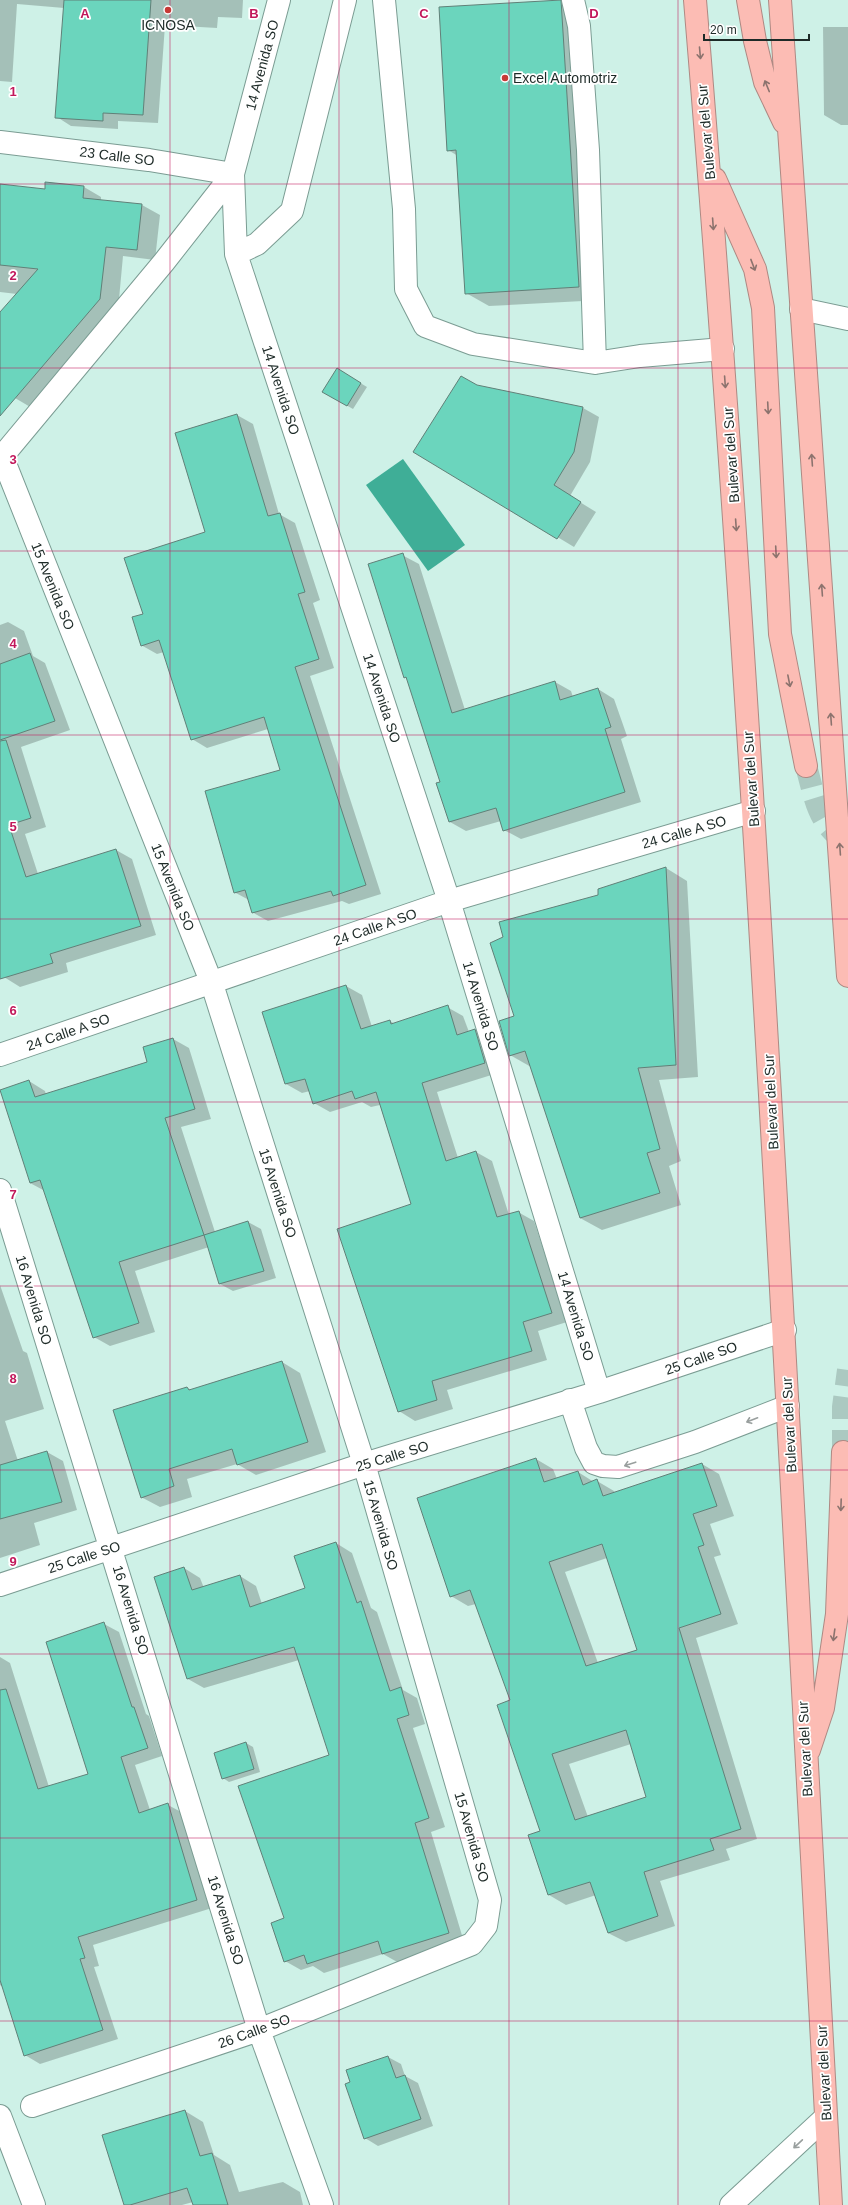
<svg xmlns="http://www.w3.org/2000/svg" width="848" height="2205" viewBox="0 0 848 2205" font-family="Arial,sans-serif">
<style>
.water{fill:#3fae97}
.shadow{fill:#0003;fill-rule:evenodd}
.building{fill:#6bd5bd;stroke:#618078;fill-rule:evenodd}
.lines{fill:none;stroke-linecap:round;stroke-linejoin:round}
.highway-tunnel{stroke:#abc9c1;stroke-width:22;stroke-dasharray:22 11;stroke-linecap:butt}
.minor-casing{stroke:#7b9c93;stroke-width:24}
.highway-casing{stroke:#ae8983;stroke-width:24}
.minor{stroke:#fff;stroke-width:22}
.highway{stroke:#fcbcb4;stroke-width:22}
.oneway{stroke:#8c736e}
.oneway2{stroke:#999f9e}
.grid{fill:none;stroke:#c2185b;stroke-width:1;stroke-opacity:0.55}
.poi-dot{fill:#c73936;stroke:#fff;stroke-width:1.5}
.labels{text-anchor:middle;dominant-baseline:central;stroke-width:3.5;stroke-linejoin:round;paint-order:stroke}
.poi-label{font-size:14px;fill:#1d2a27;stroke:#fff}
.street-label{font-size:14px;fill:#1d2a27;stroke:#fff}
.grid-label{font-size:13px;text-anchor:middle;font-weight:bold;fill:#c2185b;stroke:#fff;stroke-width:3.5;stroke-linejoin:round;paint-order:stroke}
</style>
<rect width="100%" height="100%" fill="#cef1e7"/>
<path class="water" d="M403 459 465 545 428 571 366 485Z"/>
<path class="shadow" d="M0 0H243L242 18 218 17 217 28 165 25 158 123 118 121V129L71 126 57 117 64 8 17 4 12 82 0 81Z
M561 1 584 14 602 300 489 306 466 293 458 156 448 150Z
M823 27H848V125H841L824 115Z
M0 185 45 190 84 187 101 197V201L142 205 160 215 155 260 123 256 118 310 32 408 15 398 0 385V314L17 294 0 292Z
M337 369 367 387 353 409 323 392Z
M477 386 583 408 599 417 590 462 570 496 596 512 574 547 415 451Z
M237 415 253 424 279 514 295 523 320 600 313 603 334 668 310 676 381 894 349 904 342 901 268 921 252 912 249 900 234 892 281 770 268 729 207 748 192 739 164 652 157 654 141 645 144 614 207 533 177 433Z
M402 555 419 564 465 710 555 682 571 691 573 697 598 689 614 699 627 736 621 739 641 802 521 839 504 830 501 821 466 831 450 822 442 783 408 679 404 677Z
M8 622 24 631 33 656 45 663 70 730 21 747 46 827 25 834 38 874 116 850 132 859 156 935 66 963 68 972 20 987 4 977 0 966V625Z
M666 868 687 881 698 1077 659 1080 681 1161 669 1166 681 1205 602 1230 580 1218 531 1067 510 1055 515 1016 600 895Z
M346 986 362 995 372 1027 390 1021 395 1024 447 1007 463 1016 469 1032 475 1030 491 1039 501 1072 437 1092 458 1158 476 1152 492 1161 509 1215 518 1212 534 1221 567 1322 538 1331 547 1360 447 1390 453 1409 415 1421 399 1411 412 1205 380 1105 371 1107 362 1102 330 1112 314 1103 310 1091 302 1093 286 1084 263 1012Z
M173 1039 189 1048 211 1119 181 1127 215 1232 248 1222 261 1229 276 1278 233 1291 220 1284 209 1247 135 1271 155 1332 110 1346 94 1337 45 1191 30 1183 29 1081 45 1091 46 1095 149 1063Z
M0 1285 23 1351 27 1353 44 1409 5 1421 18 1461 47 1452 63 1461 77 1510 34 1523 40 1545 0 1558Z
M282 1362 300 1373 326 1452 256 1475 237 1464 187 1479 192 1497 160 1507 141 1497 187 1388 192 1390Z
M536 1459 553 1469 557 1479 578 1472 594 1482 597 1481 614 1491 615 1493 702 1464 719 1474 734 1516 710 1524 721 1555 714 1557 738 1624 696 1638 757 1839 726 1849 730 1860 660 1881 675 1926 626 1942 608 1933 596 1895 566 1905 549 1895 529 1836 541 1832 512 1701 476 1604 468 1606 451 1596ZM607 1558 639 1650 598 1663 565 1572ZM631 1744 648 1798 588 1817 569 1764Z
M336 1543 352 1553 371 1608 377 1612 403 1690 417 1698 425 1724 413 1728 445 1827 431 1832 464 1942 399 1963 383 1954 324 1973 313 1966 301 1970 285 1961V1919L330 1756 299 1660 204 1688 188 1679 184 1568 200 1578 204 1588 240 1576 256 1586 262 1604 306 1589Z
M104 1624 119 1632 146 1714 149 1716 162 1756 135 1765 150 1810 168 1805 183 1813 212 1908 93 1945 99 1966 94 1967 118 2039 40 2064 25 2055 3 1987 0 1985V1657L10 1663 49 1787 90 1774Z
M246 1743 253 1747 260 1772 229 1782 223 1778Z
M388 2057 401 2064 405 2076 418 2083 433 2126 378 2146 365 2138 351 2083Z
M185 2111 203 2122 214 2155 230 2165 239 2192 283 2182 300 2192 303 2205H194L193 2202 182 2205H125Z"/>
<path class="building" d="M64 0H151L143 115 103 113V121L55 118Z
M561 0 579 287 465 294 456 150 447 151 439 7Z
M45 182 84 186 83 198 142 204 137 250 106 247 100 299 0 416V312L38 269 0 265V184L45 189Z
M337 368 361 383 347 406 322 392Z
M461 376 477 385 583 407 574 452 554 485 581 502 557 539 413 452Z
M237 414 268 516 280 513 305 592 298 594 319 659 295 667 366 885 333 896 331 891 252 913 245 890 234 893 205 791 280 770 264 717 191 740 159 640 141 646 132 617 143 614 124 558 205 532 175 433Z
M403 553 452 713 555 681 560 700 598 688 611 727 605 729 625 792 503 831 496 808 449 822 436 783 440 782 406 677 404 678 368 564Z
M30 653 55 721 0 740V664Z
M6 740 31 818 9 825 26 877 116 849 141 926 50 954 53 963 0 979V741Z
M666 867 676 1065 638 1068 660 1149 647 1153 660 1193 580 1218 525 1051 509 1056 499 1021 514 1016 490 943 503 937 499 922 598 895V889Z
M346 985 361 1029 390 1020 391 1024 448 1005 457 1035 475 1029 485 1063 422 1083 446 1161 476 1151 497 1217 519 1211 552 1313 523 1322 532 1351 432 1381 437 1400 398 1412 337 1229 411 1204 376 1092 355 1099 352 1091 313 1104 305 1079 285 1084 262 1012Z
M173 1038 195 1109 165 1118 204 1235 119 1262 139 1323 93 1338 40 1180 30 1183 0 1090 29 1080 35 1097 147 1062 143 1047Z
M248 1221 264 1271 219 1284 204 1235Z
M282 1361 308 1442 237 1465 232 1449 169 1469 174 1486 141 1498 113 1410 187 1387 189 1390Z
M47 1451 62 1502 0 1519V1465Z
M536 1458 544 1482 578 1471 583 1485 597 1479 603 1496 702 1463 717 1506 693 1514 704 1545 698 1547 721 1614 679 1628 741 1829 710 1839 714 1850 644 1872 658 1916 608 1933 590 1882 548 1895 528 1835 540 1831 497 1705 510 1700 470 1590 450 1597 417 1498ZM602 1544 637 1650 586 1666 549 1562ZM626 1730 646 1797 575 1820 552 1754Z
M336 1542 357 1603 361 1601 390 1691 401 1687 409 1715 397 1719 429 1818 415 1823 449 1933 382 1954 378 1941 307 1964 304 1955 284 1962 271 1923 284 1918 238 1786 329 1755 294 1647 187 1679 154 1577 184 1567 192 1590 240 1575 250 1607 305 1588 294 1556Z
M104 1622 132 1707H134L148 1748 121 1757 139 1813 168 1803 197 1900 78 1937 85 1958 80 1959 103 2030 24 2056 0 1980V1690L6 1689 38 1789 88 1774 46 1642Z
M246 1742 254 1769 222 1779 214 1753Z
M388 2056 396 2078 405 2075 421 2119 364 2139 345 2084 350 2082 346 2070Z
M185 2110 200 2156 212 2153 228 2205H193L187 2188 130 2205H124L102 2135Z"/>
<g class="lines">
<path class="highway-tunnel" d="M806 766C815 797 817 825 848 843
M843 1452V1407L848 1370"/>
<g class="minor-casing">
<path id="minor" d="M279 0 233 174 236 254 449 901 599 1392
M384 0 404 209 406 289 425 326 473 344 595 363 640 356 723 349
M573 0 579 26 588 150 595 363
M0 142 149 160 233 174
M236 254 257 244 292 211 345 0
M801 309 848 319
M0 456H2L212 984 364 1464 490 1900 486 1926 472 1944 259 2030 32 2106
M0 459 164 262 233 174
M0 1055 449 901 754 811
M0 1190 259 2030 322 2205
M570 1400 586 1448 594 1463 603 1466 618 1467 695 1442 788 1406
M0 1585 364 1464 599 1392 785 1330
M0 2116 34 2205
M731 2205 826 2117"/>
</g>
<g class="highway-casing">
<path id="highway" d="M695 0C756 734 790 1470 831 2205
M748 0 755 41 765 82 784 122
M780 0 848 976
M715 179 755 269 763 308 780 634 806 766
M809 1750 823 1708 837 1614 843 1452"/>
</g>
<use href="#minor" class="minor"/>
<use href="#highway" class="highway"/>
</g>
<defs><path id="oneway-shaft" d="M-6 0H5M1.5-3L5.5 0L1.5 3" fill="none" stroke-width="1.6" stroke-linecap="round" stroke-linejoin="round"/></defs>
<g class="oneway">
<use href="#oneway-shaft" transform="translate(700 53) rotate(85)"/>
<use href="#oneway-shaft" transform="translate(767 86) rotate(-112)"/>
<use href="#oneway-shaft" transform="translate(713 224) rotate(86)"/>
<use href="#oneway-shaft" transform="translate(753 265) rotate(69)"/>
<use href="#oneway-shaft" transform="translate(725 382) rotate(86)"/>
<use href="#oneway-shaft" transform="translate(768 408) rotate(87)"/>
<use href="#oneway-shaft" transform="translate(812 460) rotate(-94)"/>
<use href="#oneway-shaft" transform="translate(736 525) rotate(86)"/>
<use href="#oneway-shaft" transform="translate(776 552) rotate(87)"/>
<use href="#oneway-shaft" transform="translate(822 590) rotate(-94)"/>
<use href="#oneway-shaft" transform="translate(789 681) rotate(79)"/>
<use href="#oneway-shaft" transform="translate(831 719) rotate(-94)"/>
<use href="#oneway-shaft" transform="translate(840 849) rotate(-94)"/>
<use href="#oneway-shaft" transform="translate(841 1505) rotate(92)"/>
<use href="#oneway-shaft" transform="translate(834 1635) rotate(98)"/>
</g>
<g class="oneway2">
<use href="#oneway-shaft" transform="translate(752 1420) rotate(159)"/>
<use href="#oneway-shaft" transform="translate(630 1464) rotate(162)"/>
<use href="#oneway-shaft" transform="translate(798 2144) rotate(137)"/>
</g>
<path class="grid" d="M170 0V2205M339 0V2205M509 0V2205M678 0V2205M0 184H848M0 368H848M0 551H848M0 735H848M0 919H848M0 1102H848M0 1286H848M0 1470H848M0 1654H848M0 1838H848M0 2021H848"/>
<g class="poi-dot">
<circle cx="168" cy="10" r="4"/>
<circle cx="505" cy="78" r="4"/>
</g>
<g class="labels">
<g class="poi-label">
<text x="168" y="25">ICNOSA</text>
<text x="513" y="78" text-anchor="start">Excel Automotriz</text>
</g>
<g class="street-label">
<text transform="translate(262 65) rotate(-75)">14 Avenida SO</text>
<text transform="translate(706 132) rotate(-95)">Bulevar del Sur</text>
<text transform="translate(117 156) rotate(7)">23 Calle SO</text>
<text transform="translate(281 390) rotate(72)">14 Avenida SO</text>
<text transform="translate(731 455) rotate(-94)">Bulevar del Sur</text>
<text transform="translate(53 586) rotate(68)">15 Avenida SO</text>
<text transform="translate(382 698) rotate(72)">14 Avenida SO</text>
<text transform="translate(751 779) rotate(-94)">Bulevar del Sur</text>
<text transform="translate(684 832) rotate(-16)">24 Calle A SO</text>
<text transform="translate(173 887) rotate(68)">15 Avenida SO</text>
<text transform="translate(375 927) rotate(-19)">24 Calle A SO</text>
<text transform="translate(481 1006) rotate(73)">14 Avenida SO</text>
<text transform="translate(68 1032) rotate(-19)">24 Calle A SO</text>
<text transform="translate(771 1102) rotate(-93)">Bulevar del Sur</text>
<text transform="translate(278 1193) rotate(72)">15 Avenida SO</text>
<text transform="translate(34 1300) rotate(73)">16 Avenida SO</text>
<text transform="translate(576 1316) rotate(73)">14 Avenida SO</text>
<text transform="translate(701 1358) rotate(-19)">25 Calle SO</text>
<text transform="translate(789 1425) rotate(-93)">Bulevar del Sur</text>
<text transform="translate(392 1456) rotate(-17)">25 Calle SO</text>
<text transform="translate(381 1525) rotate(74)">15 Avenida SO</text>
<text transform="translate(84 1557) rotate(-18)">25 Calle SO</text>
<text transform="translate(131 1610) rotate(73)">16 Avenida SO</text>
<text transform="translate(805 1749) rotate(-93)">Bulevar del Sur</text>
<text transform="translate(472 1837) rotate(74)">15 Avenida SO</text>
<text transform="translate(226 1920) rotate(73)">16 Avenida SO</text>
<text transform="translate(254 2031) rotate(-20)">26 Calle SO</text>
<text transform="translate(824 2073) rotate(-93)">Bulevar del Sur</text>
</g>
</g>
<g class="grid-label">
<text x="85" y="18">A</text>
<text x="254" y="18">B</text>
<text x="424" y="18">C</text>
<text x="594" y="18">D</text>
<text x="13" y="96">1</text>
<text x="13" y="280">2</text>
<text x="13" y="464">3</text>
<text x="13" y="648">4</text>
<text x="13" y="831">5</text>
<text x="13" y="1015">6</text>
<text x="13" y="1199">7</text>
<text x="13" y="1383">8</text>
<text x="13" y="1566">9</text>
</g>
<path d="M704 34v6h105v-6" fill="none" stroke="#1d2a27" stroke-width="2"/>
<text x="710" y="34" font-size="12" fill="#1d2a27" stroke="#ffffff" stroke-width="3" paint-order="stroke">20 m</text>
</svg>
